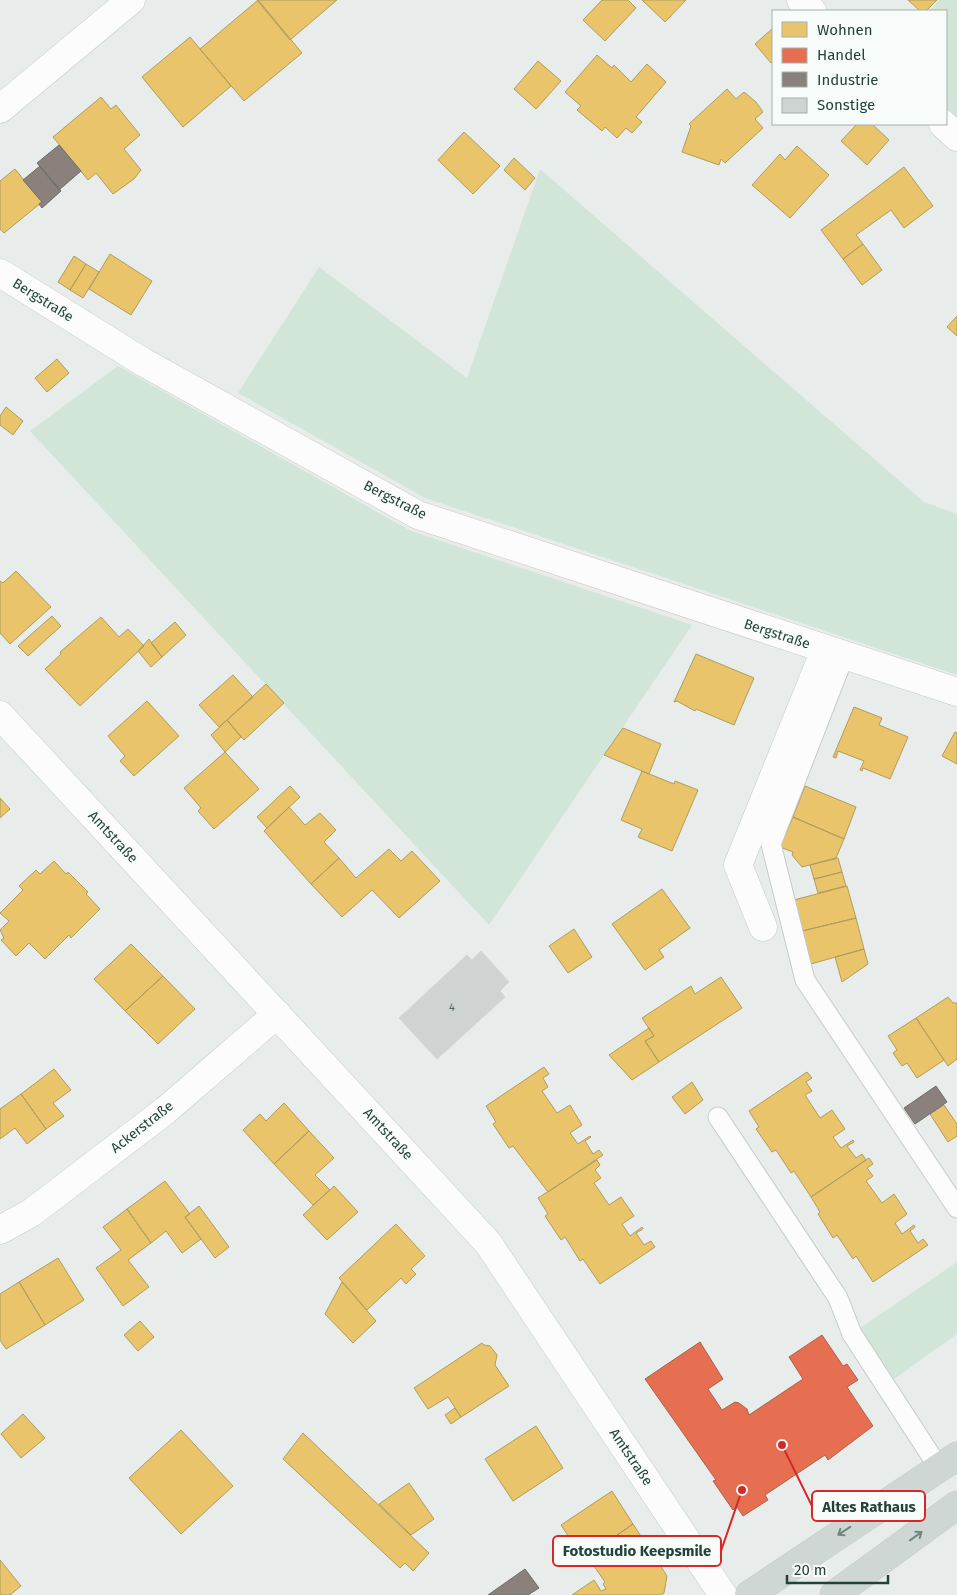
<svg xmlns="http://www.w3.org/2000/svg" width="957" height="1595" viewBox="0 0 957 1595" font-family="'Fira Sans',sans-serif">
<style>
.green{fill:#d1e6d8}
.homes{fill:#e9c46a;stroke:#ae9d5c}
.shops{fill:#e76f51;stroke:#ac624a}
.industry{fill:#8a817c;stroke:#6b6e68}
.building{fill:#cfd4d2;stroke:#d1d6d4}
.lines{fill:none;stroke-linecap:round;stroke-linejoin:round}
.lane-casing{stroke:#c5cac8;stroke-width:21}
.street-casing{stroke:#c5cac8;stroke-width:29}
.primary-casing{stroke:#c3ccc9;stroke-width:29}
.lane{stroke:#fcfcfc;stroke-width:19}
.street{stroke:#fcfcfc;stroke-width:28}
.primary{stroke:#cfd7d5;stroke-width:28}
.oneway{stroke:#718580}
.labels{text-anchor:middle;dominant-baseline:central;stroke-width:5;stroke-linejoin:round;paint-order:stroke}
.number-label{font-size:11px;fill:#506761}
.street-label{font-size:14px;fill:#24423a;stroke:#f7fbf9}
.leader{fill:none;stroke:#d62828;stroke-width:2}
.callout-dot{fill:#d62828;stroke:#f7fbf9;stroke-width:2}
.callout{fill:#f7fbf9;stroke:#d62828;stroke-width:2}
.callout-label{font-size:15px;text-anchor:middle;font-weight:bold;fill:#24423a}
</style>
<rect width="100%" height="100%" fill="#e8edeb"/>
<path class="green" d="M939 0H957V119L946 108V11H930Z
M540 169 924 502 957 514V675L425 498 238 393 319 267 467 378Z
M118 366 411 531 692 625 489 925 30 431Z
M957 1262V1334L894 1379 860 1328Z"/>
<path class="homes" d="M257 0H337L290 40Z
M258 0 302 53 244 101 200 49Z
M602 0H628L636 8 605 41 583 20Z
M642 0H686L665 22Z
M908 0H937L926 11H920Z
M773 28V61L771 63 755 44Z
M190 37 231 86 183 127 142 77Z
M597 55 612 68 614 65 631 82 647 64 666 82 636 117 642 122 632 133 626 128 617 138 605 127 602 131 577 110 581 106 565 92Z
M538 61 561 81 536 109 514 89Z
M727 89 736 99 744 92 756 102 763 112 755 119 763 128 725 163 721 159 719 165 682 152 691 126 689 124Z
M101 97 111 109 116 105 140 135 124 149 141 170 134 179 113 194 96 173 88 180 53 137Z
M857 124H872L889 140 867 165 841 141Z
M464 132 500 166 473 194 438 160Z
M797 146 829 175 790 218 752 185 780 154 785 160Z
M514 158 535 178 525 190 504 170Z
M904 167 933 206 904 228 891 210 856 235 863 244 843 259 821 230Z
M15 169 42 202 4 233 0 229V181Z
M863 244 882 270 862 285 843 259Z
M110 254 152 281 131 315 89 289Z
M74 256 86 264 70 290 58 282Z
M86 264 99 272 83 298 70 290Z
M957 316V336L947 327Z
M57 359 69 373 47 392 35 378Z
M6 407 23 421 13 435 0 425V416Z
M16 571 51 607 10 644 0 633V581L3 583Z
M52 616 61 626 28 656 18 646Z
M101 617 119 637 128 629 144 646 80 706 45 669 61 654 60 652Z
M175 622 186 635 162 657 151 643Z
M149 639 162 657 151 667 138 651Z
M696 654 754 678 734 725 696 709 695 711 677 701 674 702Z
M233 675 253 697 219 727 199 705Z
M266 684 284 703 244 740 227 720Z
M147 701 179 736 134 776 120 761 125 756 108 736Z
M854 707 882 718 879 725 908 737 890 779 863 768 862 771 860 770 864 761 838 751 836 758 833 757Z
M227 720 241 737 225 752 211 735Z
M623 728 661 744 649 774 604 755Z
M955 732 957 733V764L942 756Z
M225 752 259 789 214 829 198 811 201 808 184 788Z
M642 771 674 784 675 781 698 790 672 851 638 837 642 829 621 820Z
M290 786 300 797 267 828 257 817Z
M805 786 856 807 844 839 793 817Z
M0 798 10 809 0 818Z
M289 807 305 825 320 813 336 830 324 842 339 858 311 884 264 831Z
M793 817 844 839 836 858 802 867 792 855 793 852 780 847Z
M389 849 401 861 412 851 440 881 399 918 372 890 342 917 311 884 339 858 356 878Z
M838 858 842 872 814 879 810 865Z
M54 861 66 874 68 872 88 892 86 894 100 909 71 938 69 935 45 959 29 943 16 956 1 940 4 938 0 930 9 921 0 913 23 890 19 886 36 870 40 874Z
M842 872 846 886 818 893 814 879Z
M847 886 856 918 802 931 794 900Z
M662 889 690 928 659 950 664 957 645 970 612 924Z
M856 918 864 949 811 964 802 931Z
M574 929 592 957 568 973 549 946Z
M131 944 163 976 125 1011 94 979Z
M864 949 868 964 842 982 835 957Z
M163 976 195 1009 158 1044 125 1011Z
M721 977 742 1008 659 1062 645 1041 654 1036 642 1018 691 986 695 994Z
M948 997 953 1003H957V1059L948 1066 916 1018Z
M916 1018 944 1060 917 1078 907 1063 902 1066 893 1053 897 1050 888 1036Z
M649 1028 654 1036 645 1041 659 1062 632 1080 609 1055Z
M544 1067 549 1074 543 1078 548 1087 542 1091 557 1113 570 1105 582 1125 570 1133 578 1144 590 1136 591 1137 585 1141 593 1154 599 1150 603 1155 548 1192 513 1146 509 1148 493 1124 496 1122 486 1106Z
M54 1069 71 1090 53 1103 64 1116 46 1129 21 1094Z
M807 1072 812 1078 806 1082 812 1091 805 1095 820 1118 832 1110 845 1129 833 1137 841 1148 853 1140 854 1142 847 1146 856 1158 862 1154 866 1160 811 1197 794 1171 791 1173 776 1150 772 1152 756 1129 759 1127 749 1111Z
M692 1082 703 1100 685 1114 672 1097Z
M21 1094 46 1129 27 1144 15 1128 0 1139V1109Z
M284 1103 309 1131 274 1164 243 1130 260 1114 266 1121Z
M944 1105 957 1124V1136L948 1142 930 1114Z
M309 1131 334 1158 315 1175 330 1190 313 1205 274 1164Z
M869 1158 873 1164 867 1168 873 1176 866 1181 882 1203 894 1194 907 1214 895 1223 902 1234 914 1225 915 1227 910 1231 918 1243 923 1239 928 1245 873 1282 856 1256 853 1259 837 1235 833 1238 818 1214 820 1212 811 1197Z
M597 1160 600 1165 595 1170 601 1178 594 1183 609 1205 621 1197 634 1216 622 1224 630 1236 642 1227 643 1229 636 1233 644 1245 651 1241 655 1247 600 1284 583 1259 580 1261 565 1237 561 1240 545 1216 548 1214 538 1198Z
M165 1181 190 1214 185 1217 201 1239 182 1253 166 1231 151 1243 127 1209Z
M334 1186 358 1212 327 1240 303 1215Z
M199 1206 229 1247 215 1258 185 1217Z
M127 1209 151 1243 128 1260 149 1287 123 1306 96 1268 121 1250 103 1227Z
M396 1224 425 1256 411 1269 416 1274 406 1284 401 1278 367 1310 339 1278Z
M58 1258 84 1300 45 1325 19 1282Z
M19 1282 45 1325 6 1349 0 1340V1294Z
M342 1282 376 1321 353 1343 325 1314Z
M140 1321 154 1337 138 1351 124 1335Z
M482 1343 484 1345 490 1346 497 1355 495 1365 509 1386 461 1417 448 1397 428 1409 414 1388Z
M455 1408 461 1417 451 1424 445 1415Z
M23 1414 45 1438 21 1458 1 1434Z
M536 1426 563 1468 513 1501 485 1459Z
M181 1430 233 1486 181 1534 129 1478Z
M303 1433 429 1553 413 1571 405 1563 400 1568 283 1459Z
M409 1483 434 1519 411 1535 379 1504Z
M612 1491 633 1524 587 1556 581 1545 576 1548 561 1525Z
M633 1524 667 1576 664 1593 661 1595H572L594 1580 601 1591 606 1589 603 1584 605 1582 587 1556Z
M0 1560 21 1586 10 1595H0Z"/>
<path class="shops" d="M822 1335 843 1366 847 1364 858 1380 847 1387 873 1426 828 1460 825 1455 765 1495 768 1500 743 1516 737 1507 733 1510 713 1481 716 1480 645 1379 700 1342 723 1379 708 1389 722 1410 735 1402 739 1403 747 1409 749 1415 803 1379 789 1357Z"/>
<path class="industry" d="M59 145 81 171 59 190 37 163Z
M40 166 61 191 42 208 39 204 42 202 23 180Z
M936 1086 947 1102 915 1124 904 1108Z
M525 1569 539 1588 528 1595H488Z"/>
<path class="building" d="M481 951 509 982 500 991 505 997 437 1059 399 1018 467 955 472 960Z"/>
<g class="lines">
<g class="lane-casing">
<path id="lane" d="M844 656 771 844 805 980 957 1208
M718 1117 838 1298 852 1334 939 1468"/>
</g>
<g class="street-casing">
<path id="street" d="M801 0 812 11
M0 109 131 0
M943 124 957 137
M0 273 143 362 418 515 957 692
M0 715 488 1243 723 1595
M763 927 738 865 825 650
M0 1230 31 1213 166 1110 277 1014"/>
</g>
<g class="primary-casing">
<path id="primary" d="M749 1595 957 1456
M834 1595 957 1505"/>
</g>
<use href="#lane" class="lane"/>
<use href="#street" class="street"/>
<use href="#primary" class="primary"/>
</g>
<defs><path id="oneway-shaft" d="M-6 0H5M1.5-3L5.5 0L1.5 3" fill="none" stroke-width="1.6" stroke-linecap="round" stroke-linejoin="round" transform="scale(1.25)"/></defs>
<g class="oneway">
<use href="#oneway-shaft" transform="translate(844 1531) rotate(146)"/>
<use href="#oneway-shaft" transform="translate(916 1536) rotate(-36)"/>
</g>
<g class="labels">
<g class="number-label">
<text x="452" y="1007">4</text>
</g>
<g class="street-label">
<text transform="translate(43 300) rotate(32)">Bergstraße</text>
<text transform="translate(395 500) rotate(27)">Bergstraße</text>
<text transform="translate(777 634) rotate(18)">Bergstraße</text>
<text transform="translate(113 837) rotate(47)">Amtstraße</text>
<text transform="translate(142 1127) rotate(-38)">Ackerstraße</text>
<text transform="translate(388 1134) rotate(47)">Amtstraße</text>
<text transform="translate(631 1457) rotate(56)">Amtstraße</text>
</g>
</g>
<path class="leader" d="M782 1445L812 1506M742 1490L721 1551"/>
<g class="callout-dot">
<circle cx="782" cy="1445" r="5"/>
<circle cx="742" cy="1490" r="5"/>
</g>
<g class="callout">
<rect x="812" y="1491" width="113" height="30" rx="5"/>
<rect x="553" y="1536" width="168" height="30" rx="5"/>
</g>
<g class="callout-label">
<text x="869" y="1512">Altes Rathaus</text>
<text x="637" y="1556">Fotostudio Keepsmile</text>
</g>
<rect x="772" y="10" width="175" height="115" fill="#f7fbf9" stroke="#a3b1ad"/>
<rect x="782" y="22" width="25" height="15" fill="#e9c46a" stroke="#a3b1ad"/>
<text x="817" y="35" font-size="15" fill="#24423a">Wohnen</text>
<rect x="782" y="48" width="25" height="15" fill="#e76f51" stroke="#a3b1ad"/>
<text x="817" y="60" font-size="15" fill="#24423a">Handel</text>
<rect x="782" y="72" width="25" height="15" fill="#8a817c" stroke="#a3b1ad"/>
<text x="817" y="85" font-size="15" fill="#24423a">Industrie</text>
<rect x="782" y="98" width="25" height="15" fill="#cfd4d2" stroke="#a3b1ad"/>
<text x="817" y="110" font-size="15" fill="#24423a">Sonstige</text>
<path d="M787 1575v8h101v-8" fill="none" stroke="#24423a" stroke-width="2.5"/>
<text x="794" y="1575" font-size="15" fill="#24423a" stroke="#f7fbf9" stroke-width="4" paint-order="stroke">20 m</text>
</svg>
